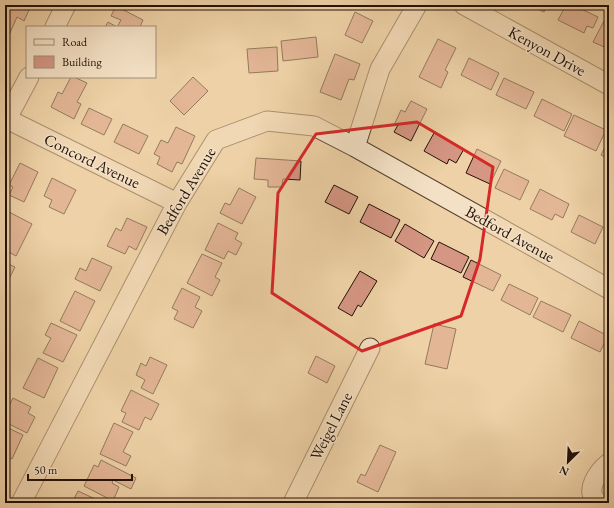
<svg xmlns="http://www.w3.org/2000/svg" width="614" height="508" viewBox="0 0 614 508" font-family="'EB Garamond',serif">
<style>
.building{fill:#d59683;stroke:#231107}
.lines{fill:none;stroke-linecap:round;stroke-linejoin:round}
.minor-casing{stroke:#56412f;stroke-width:21}
.minor{stroke:#f4e1c5;stroke-width:19}
.marked{fill:none;stroke:#d62828;stroke-width:3;stroke-linejoin:round}
.labels{text-anchor:middle;dominant-baseline:central;stroke-width:3;stroke-linejoin:round;paint-order:stroke}
.street-label{font-size:16px;fill:#231107;stroke:#f4e1c5}
</style>
<rect width="100%" height="100%" fill="#eed1a6"/>
<filter id="stains"><feTurbulence type="fractalNoise" baseFrequency=".005" numOctaves="4"/><feColorMatrix values="0 0 0 0 .2 0 0 0 0 .09 0 0 0 0 .02 0 0 0 .5 -.17"/></filter>
<radialGradient id="worn" r=".72"><stop offset=".6" stop-color="#630" stop-opacity="0"/><stop offset="1" stop-color="#630" stop-opacity=".3"/></radialGradient>
<path class="building" d="M5 5H19L29 10 24 21 17 17 9 35 5 33Z
M530 5H547L544 12Z
M566 5H573L598 17 593 28 587 26 584 33 558 20Z
M116 6 143 20 140 27H105L108 22 117 27 121 20 111 16Z
M355 12 373 21 362 43 345 35Z
M604 21 609 23V49L593 42Z
M316 37 318 57 283 61 281 41Z
M438 39 456 48 445 70 448 72 441 88 419 77Z
M277 47 278 71 249 73 247 49Z
M335 54 360 64 354 80 349 79 341 100 320 92Z
M469 58 499 73 491 90 461 75Z
M71 77H74L87 83 77 102 81 104 74 119 51 107 58 92 62 94Z
M193 77 208 91 184 115 170 101Z
M504 78 534 92 526 109 496 95Z
M542 99 572 114 564 131 534 116Z
M411 101 427 109 411 141 394 132 398 125 395 123 401 110 405 112Z
M89 108 112 119 104 135 81 124Z
M574 115 606 130 596 151 564 136Z
M123 124 148 136 139 154 114 142Z
M176 127 195 136 182 164 177 162 172 172 157 164 160 157 154 154 161 140 168 143Z
M434 133 464 149 456 163 449 159 447 164 424 151Z
M609 139V159L601 155Z
M477 149 501 161 490 184 466 173Z
M256 158 301 161 300 180 283 179 282 187H268V180L254 179Z
M20 163 38 172 24 202 9 195 13 187 9 185Z
M504 169 529 181 520 200 495 188Z
M52 178 76 190 64 214 49 207 52 200 44 196Z
M334 185 358 197 349 214 325 202Z
M239 188 256 197 242 224 220 213 225 203 230 205Z
M540 189 569 204 563 218 555 214 552 220 530 209Z
M369 204 400 220 391 238 360 222Z
M9 212 32 224 16 256 5 250V221Z
M579 215 603 227 595 244 571 232Z
M127 218 147 227 136 250 129 246 125 254 107 246 116 228 121 231Z
M218 223 238 233 235 239 242 243 236 255 228 251 224 259 205 250Z
M405 224 434 241 424 258 395 241Z
M439 242 469 257 461 273 431 259Z
M202 254 222 263 215 277 220 280 212 296 187 283Z
M5 255 9 257 6 263 15 267 7 283H5Z
M92 258 112 267 100 291 75 279 80 268 86 271Z
M471 260 501 275 493 291 463 277Z
M360 271 377 281 361 307 358 305 352 316 338 308Z
M509 284 538 298 530 315 501 300Z
M182 288 200 297 195 307 202 311 193 328 174 319 178 311 172 308Z
M75 291 95 301 80 331 60 321Z
M541 301 571 315 563 332 533 317Z
M579 321 608 336 600 352 571 338Z
M51 323 77 335 63 362 43 353 51 338 45 335Z
M434 324 456 329 447 369 425 364Z
M316 356 335 366 327 383 308 373Z
M150 357 167 365 153 394 141 388 145 380 136 375 141 363 146 366Z
M38 358 58 368 44 398 23 388Z
M131 390 159 404 151 420 145 417 139 430 122 422 126 413 121 411Z
M13 398 31 407 28 413 35 417 27 433 5 422V414Z
M114 423 133 432 123 452 131 456 126 466 100 454Z
M6 427 23 435 12 459 7 456 5 461Z
M380 445 396 452 378 492 357 482 361 474 365 476Z
M101 460 136 478 131 489 113 480 112 483 119 487 113 501 84 486 94 465 98 467Z
M78 491 104 503H72Z"/>
<g class="lines">
<g class="minor-casing">
<path id="minor" d="M464 5 609 85
M55 27 66 5
M7 119 177 203
M5 122 29 77
M355 147 380 69 417 5
M21 503 177 203 216 140 267 121 314 126 355 147 609 289
M293 503 370 348
M599 503C582 492 599 471 609 463"/>
</g>
<use href="#minor" class="minor"/>
</g>
<path d="M0 0H614V508H0ZM417 122 493 167 480 259 461 316 362 351 272 293 278 193 316 134Z" fill="#eed1a6" fill-opacity=".55" fill-rule="evenodd"/>
<path class="marked" d="M417 122 493 167 480 259 461 316 362 351 272 293 278 193 316 134Z"/>
<g class="labels">
<g class="street-label">
<text transform="translate(547 51) rotate(29)">Kenyon Drive</text>
<text transform="translate(92 161) rotate(26)">Concord Avenue</text>
<text transform="translate(186 191) rotate(-59)">Bedford Avenue</text>
<text transform="translate(510 234) rotate(29)">Bedford Avenue</text>
<text transform="translate(331 426) rotate(-63)">Weigel Lane</text>
</g>
</g>
<rect width="614" height="508" fill="none" stroke="#eed1a6" stroke-width="20"/>
<rect x="6" y="6" width="602" height="496" fill="none" stroke="#231107" stroke-width="2"/>
<rect x="10" y="10" width="594" height="488" fill="none" stroke="#231107"/>
<rect x="26" y="26" width="130" height="52" fill="#f4e1c5" stroke="#a08e79"/>
<rect x="34" y="39" width="20" height="6" fill="#f4e1c5" stroke="#a08e79"/>
<text x="62" y="46" font-size="12" fill="#231107">Road</text>
<rect x="34" y="56" width="20" height="12" fill="#d59683" stroke="#a08e79"/>
<text x="62" y="66" font-size="12" fill="#231107">Building</text>
<g transform="translate(568 462) rotate(204)" stroke="#f4e1c5" stroke-width="3" paint-order="stroke">
<path d="M0-3L7 15L0 10L-7 15Z" fill="#231107"/>
<text y="-6" font-size="11" font-weight="bold" text-anchor="middle" fill="#231107">N</text>
</g>
<path d="M28 474v6h104v-6" fill="none" stroke="#231107" stroke-width="2"/>
<text x="34" y="474" font-size="12" fill="#231107" stroke="#f4e1c5" stroke-width="3" paint-order="stroke">50 m</text>
<rect width="100%" height="100%" filter="url(#stains)"/>
<rect width="100%" height="100%" fill="url(#worn)"/>
</svg>
